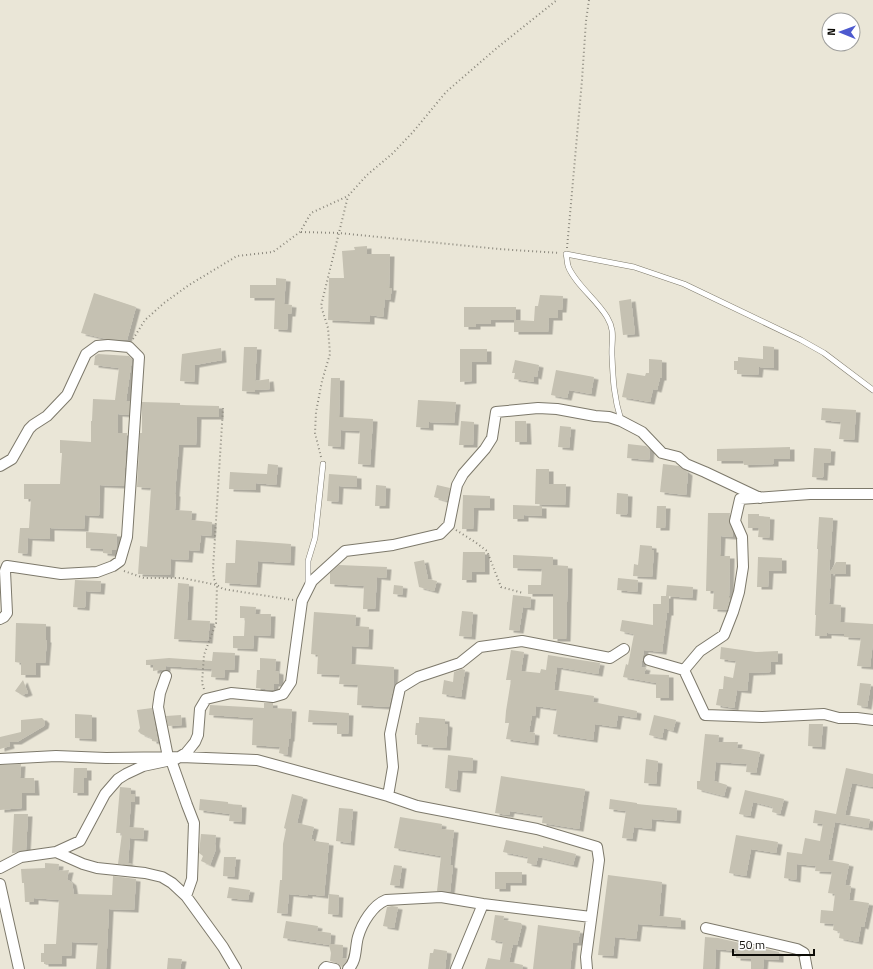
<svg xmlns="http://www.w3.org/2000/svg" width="873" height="969" viewBox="0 0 873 969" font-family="'Titillium Web',sans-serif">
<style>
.building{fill:#c5c1b2;filter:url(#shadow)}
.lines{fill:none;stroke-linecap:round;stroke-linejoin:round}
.service-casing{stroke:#7d796b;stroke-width:6}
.minor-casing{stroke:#7d796b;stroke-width:12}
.path{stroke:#8b887d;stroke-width:2;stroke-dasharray:1 3;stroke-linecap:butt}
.service{stroke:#fff;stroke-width:5}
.minor{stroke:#fff;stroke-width:10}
</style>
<defs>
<filter id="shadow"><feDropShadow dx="4.5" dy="2.5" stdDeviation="0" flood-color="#0004"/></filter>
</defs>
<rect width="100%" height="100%" fill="#eae6d7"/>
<path class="building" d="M367 246V254H390L389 288H392L390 300 385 299 383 317 370 315V322L328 320 329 278H344L342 251 355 250 354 247Z
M276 278 286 279 284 304 292 305 291 314H288L287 330 274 329 275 298H250V285H276Z
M94 293 136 307 127 340 107 339 81 333Z
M540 295 563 296 562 310H558V318H549L548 332H514V320L534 321 535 306H538Z
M631 299 635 334 623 335 619 301Z
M464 307H516V320H491V324H476V327H464Z
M763 346 774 347V368L759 367 758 375 737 374V370H734V361H738V357L763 359Z
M244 347H257L255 381 269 379 270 389 255 390V392L242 391Z
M221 348 222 360 195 365 194 382 180 381 182 354Z
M460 349H487V362H472V381L460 382Z
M98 354 129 356 132 359 126 401H130L129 415 118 414V433H127L124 486 100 485 99 516 85 515 84 529 50 528V539L28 538 27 554 18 553 20 528H29L31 499H24V484H60L62 453H60V440L91 442V421H92L93 399 115 400 119 368 94 365 95 356Z
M649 359 662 360V378H660L657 390 653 389 650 402 622 397 627 373 645 376 646 373H649Z
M515 360 539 365 537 377 534 376V382L514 379 515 373H512Z
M556 370 594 377 591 394 569 390 567 398 551 395Z
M331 378H340L339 417 373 419 370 465 358 464 360 431 341 430 340 447 328 446Z
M418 400 456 402 454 423 429 422V428L416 427Z
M142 402 180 403V405L219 406V417H197L196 445H179L175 494H176L175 510 192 511 191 520 212 522 211 536 201 535 199 551 189 550 188 560 171 559 170 575 138 574 140 546 147 547 151 488 137 487 140 433H142Z
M822 408 856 410 854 440 839 439 841 422 821 420Z
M461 421 474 422 473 445H459Z
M515 421H526L527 442H515Z
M560 426 571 427 569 448 558 447Z
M628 444 646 446 650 450 649 460 627 458Z
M790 447V459H774V464L744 465 743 461H717V449Z
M814 448 831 449 830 463H824L823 478 812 477Z
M268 464 278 465 276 485 256 483V490L229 489 230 472 267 474Z
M663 464 679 466 688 473 686 495 660 492Z
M536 469H549V484H566L565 505 535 504Z
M329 474 357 476V487L339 486 338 502 327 501Z
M376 485 386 486 385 506H375Z
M437 485 450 488 447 501 434 497Z
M617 493 628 494 627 515 616 514Z
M463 495 490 496V508H474L473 529H462Z
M513 505 542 506V516L524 515V519H513Z
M657 506H666L665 528H656Z
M708 513H730L729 520 733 533 732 537 721 536 720 556H730L729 598H730L727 610 713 609 714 591H706Z
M748 514H759V516L770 517 769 538 758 537 759 528H748Z
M819 517 833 518 829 574 836 562H846V574H831L829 604 841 605 840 622 873 624V642L870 667 857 666 861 638 844 637V634L827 633V636H815L816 615H815L818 549H817Z
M86 532 117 534 116 550H112V554L103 553V549L86 548Z
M236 540 291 544 290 563 258 561 256 585 225 583 226 563H235Z
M640 545 652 546V550H654L652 577 633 576 634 564 638 565Z
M463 552H485V572H472V580H462Z
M513 555 553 557V565L568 566 566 639H553V594H528V585H541L542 569 513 568Z
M758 557 782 558V571H769L768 587H757Z
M424 560 428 579 437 581 434 591 419 587 414 562Z
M339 565 387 567 386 578 377 577 375 609H363L364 586 330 584V573Z
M618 578 638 580 637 592 617 590Z
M75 580 101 581 100 592 86 591 85 608 73 607Z
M178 583 189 584 187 620 210 621 208 641 174 639Z
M394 585 403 586 402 595 393 594Z
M667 585 693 587 692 598 666 596Z
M513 595 531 597 530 608 523 607 519 631 509 630Z
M661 596H669V613H667L662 652 644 650 641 667 646 668 644 674 669 675V698H656V683L623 677 626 664 628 665 634 634 620 631 622 620 653 625V604H661Z
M240 606 256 607 255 614H271L270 636 254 635 253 649 233 648V636H244L245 618H240Z
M462 611 473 612 471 637 459 636Z
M314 612 356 615 355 626 369 627 368 647 352 646 351 664 394 667 393 690 389 707 357 705 358 685 339 684 340 675 317 674 318 655 311 654Z
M16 623 46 624V640H47L45 663H36V675H21V663L15 662Z
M721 647 756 652 778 651V662H771V672L749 673 747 691 737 690 734 708 716 705 719 689H723L724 676 733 678 736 661 720 659Z
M511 650 524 652 521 671 540 673 541 669 546 670 548 655 600 663 598 674 557 667 554 690 594 696 593 702 637 711 636 718 618 715 616 727 595 724 593 740 553 734 557 709 536 706 535 716 532 715 529 732 535 733 534 743 506 739 509 723H505L506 711 511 680H506Z
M213 652 235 653 234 670H225L224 678 211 677 212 669 166 666V669L153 671V665H146V660L169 658 212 661Z
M260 658 276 659 275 671 279 672V684H274V690L256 688 257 670H260Z
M462 669 465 670 461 697 442 694 444 680 453 682 454 672Z
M23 680 28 693 22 695 15 691Z
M860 683 871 684 867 707 857 705Z
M264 703H273V708L292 709 290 739H289L287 755 279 753 280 747 252 745 253 718 209 715 210 705 264 708Z
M152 708 158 742 152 741V738L141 734 138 731 140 728 137 710Z
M309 710 349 713 348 734H337V723L308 722Z
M75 714 92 715V739L75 738Z
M181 715 182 725 168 726 166 716Z
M654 715 676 720 673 731 664 728 662 738 649 735Z
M419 717 445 719V724L448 725 446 748 428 747 429 745 417 744V735H415L416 723H419Z
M42 718 45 721 44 726 17 742H9L10 746 0 749V737L21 732V720Z
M809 724H823L821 747 808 746Z
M705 734 719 735 718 742H738L737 748 760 752 756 773 746 772 747 764 716 762 714 781 727 785 724 796 697 789V781H700Z
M448 755 473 758 472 771 458 770 456 790 445 788Z
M646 759 658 761 656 784 644 783Z
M21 764 20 778H34L35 793H22V808L0 810V765Z
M74 768H87V778H84V793H73Z
M846 768 873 774V787L852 783 845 815 870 819 868 828 835 822 828 860 849 864 845 885 851 886 849 900 869 903 864 927 861 926 858 942 839 938 840 932 833 930 834 924 820 923 821 910 833 911 835 894 828 893 832 872 815 871 816 866 797 864 796 880 784 878 787 852 802 854 805 838 820 841 823 824 813 823 815 810 836 814Z
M501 776 585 789 579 829 542 823 543 816 510 811 509 815 495 813Z
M120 787 131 788V794H135V802H131L129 827 144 828 143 839 130 838 128 863 135 865 118 864 122 833H116Z
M745 790 784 799 780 814 772 812 773 807 753 802 750 816 739 814Z
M292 794 303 797 297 823 314 827 311 839H314V841L329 843 324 896 308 894V896L289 894 287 914 277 913 280 880H282L283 844 286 829 284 828Z
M200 799 228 802V804L242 805 241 822 229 821 230 814 199 810Z
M610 799 637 803V804L677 808 676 821 652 819 651 829 634 827 632 839 622 838 626 811 609 809Z
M339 808 353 809 350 843 336 841Z
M14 814H28L26 850 14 853H12Z
M400 817 442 824 441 829 454 830 450 865 453 866 450 892 437 891 441 856 394 848Z
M201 834 216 835 215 844 216 849 210 865 201 861 203 856 199 853Z
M736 835 778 842 776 853 751 849 746 876 729 873Z
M506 840 543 848V846L576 854 573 865 538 857 536 865 527 863 528 857 503 852Z
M224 857H236L234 877 223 876Z
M45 863 59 864 58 871 69 870 67 879 72 883 74 894 112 895 113 876 136 879 134 910 109 909 106 969H96L98 943 72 942 71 956H62V964H44V962H41V953H44V944H56L59 900 34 898V902H25L24 883H22L21 869 45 868Z
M394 865 402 866 399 886 390 885Z
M495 872H522V883H506V889H495Z
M608 875 662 882 659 916 681 918V927L638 924 636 939 615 937 613 956 598 955Z
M229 887 250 890 248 900 227 898Z
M329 894 339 895 338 915 328 914Z
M392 906 398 907 394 928 383 926 387 907Z
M495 915 504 916 503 920 521 923 522 925 517 945 513 944 509 962 523 965 522 969H485L488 958 500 960 503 942 491 940Z
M286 921 318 926 317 931 331 933 330 944 343 945 342 958 347 959 346 962 342 967 337 963 330 961 331 953 329 945 283 938Z
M538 925 580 931 578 943H573L570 969H533Z
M705 937 718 938 749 945V946L757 947 779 952V960L764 959 763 969H751V959L736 958V951L716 949 715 969H703Z
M434 949 447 951 445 969H428L430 953H433Z
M168 958 182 959 180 969H167Z"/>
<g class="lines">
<g class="service-casing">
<path id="service" d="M621 420C614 398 613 380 612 356 611 341 616 332 607 317 597 300 575 284 568 266 567 262 567 257 566 254L634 267 684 284 801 340 824 353 873 390
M308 583V561L315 538 323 464"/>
</g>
<g class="minor-casing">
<path id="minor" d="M0 466 12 459 29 429 33 425 47 416 67 395 86 354 97 346 108 345 129 347 139 357 127 537 120 561 113 566 97 572 61 574 7 566 5 571 7 613 4 617 0 619
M649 660 684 670 705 715 762 717 824 714 839 718H857L873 720
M684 670 700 651 724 635 733 612 739 592 743 567 742 537 735 521 740 499 810 494H873
M166 676 160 693 158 707 168 757
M0 759 56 756 106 758 181 757 257 760 388 796 417 806 537 829 597 847 599 860 586 957 587 969
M171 760 187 805 194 823 192 879 186 896
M388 796 393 767 390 734 400 688 418 677 460 663 480 647 522 641 610 658 624 649
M56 852 83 864 97 868 145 873 162 877 172 883 186 896 223 947 236 969
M0 868 21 857 56 852 80 841 105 794 118 779 126 774 143 766 176 759 186 753 191 747 195 742 198 735 200 709 206 699 231 693 273 697 283 694 291 682 302 601 312 581 345 551 393 545 440 534 449 525 457 485 463 474 485 449 492 438 496 412 538 408 557 409 595 416 609 417 621 421 642 432 662 453 678 457 686 464 705 472 760 498
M0 884 19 969
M706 928 797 949 804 953 807 969
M324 969 326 967 335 969
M348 969C357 962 355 947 358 937 362 923 373 905 386 900L441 897 483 904 591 917
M456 969 483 904"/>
</g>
<path class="path" d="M301 232 339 233 499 249 559 253
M567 248 582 80 586 21 589 0
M133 339 145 320 164 303 189 285 237 256 273 252 300 232 311 213 348 196 367 175 392 154 413 132 446 92 498 47 557 0
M321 457 315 433 316 412 322 381 330 354 328 328 321 306 348 196
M456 530 475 542 487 551 501 587 523 593
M124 571 144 578H182L217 585 223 589 293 600
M204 689 202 683 204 655 216 623 217 585 214 579 213 569 223 408"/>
<use href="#service" class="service"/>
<use href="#minor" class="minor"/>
</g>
<g transform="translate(841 32) rotate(271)"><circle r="19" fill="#ffffff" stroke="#9e9e9c"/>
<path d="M0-3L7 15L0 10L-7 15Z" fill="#4d5acf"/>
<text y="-6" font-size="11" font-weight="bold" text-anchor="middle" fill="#0d0c07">N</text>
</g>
<path d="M733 949v6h81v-6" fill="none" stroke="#0d0c07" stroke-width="2"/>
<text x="739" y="949" font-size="12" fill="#0d0c07" stroke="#ffffff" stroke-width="3" paint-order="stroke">50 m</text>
</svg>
